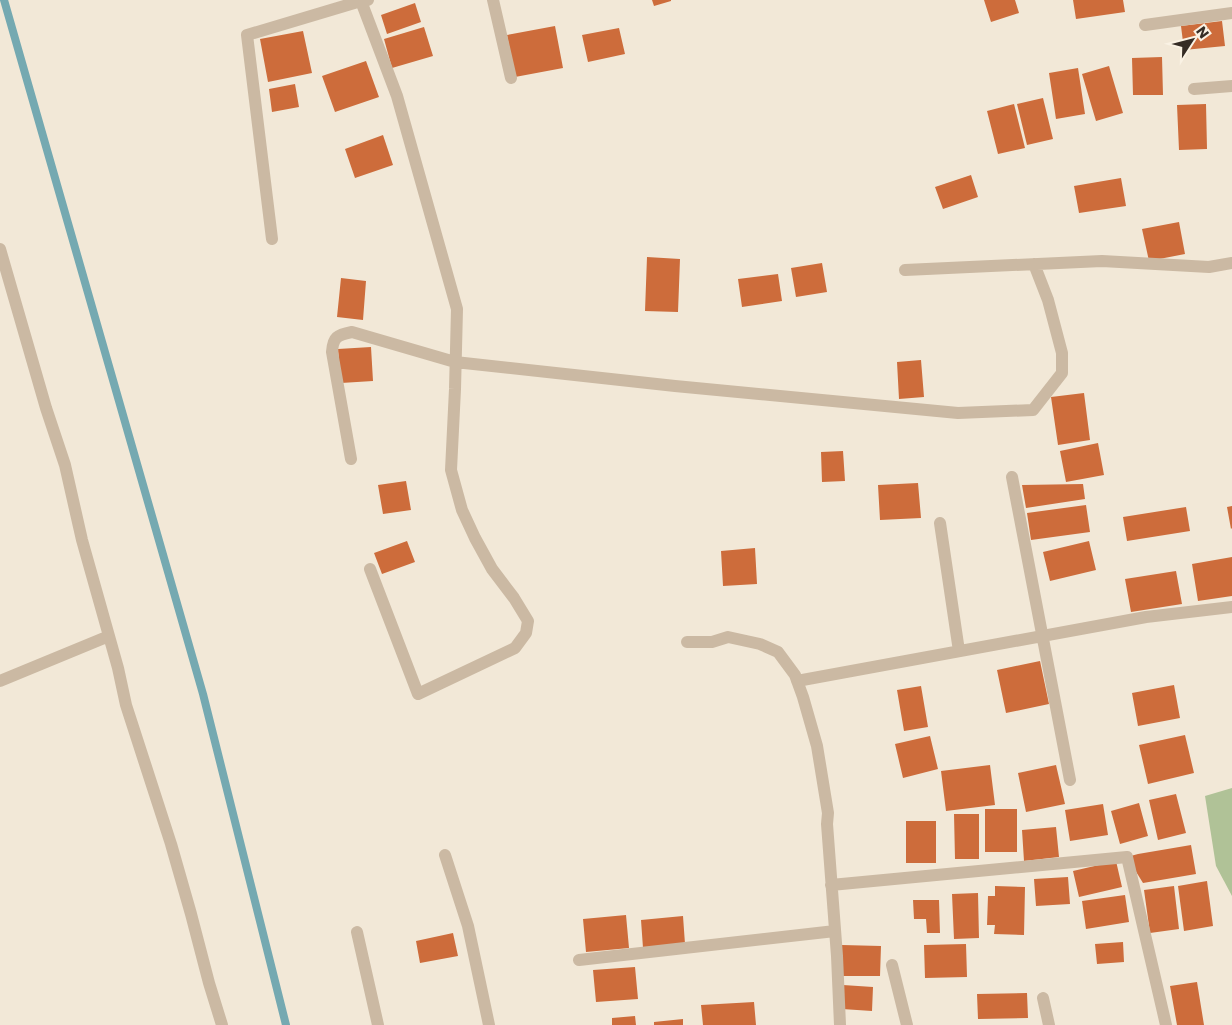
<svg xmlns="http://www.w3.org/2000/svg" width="1232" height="1025" viewBox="0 0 1232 1025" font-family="Poppins,sans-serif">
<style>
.green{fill:#b0c297}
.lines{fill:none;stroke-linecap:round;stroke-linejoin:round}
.stream{stroke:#75a9b1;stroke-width:8}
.building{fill:#cd6c3b}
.minor{stroke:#cbb9a3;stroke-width:12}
</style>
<rect width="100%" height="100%" fill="#f2e8d7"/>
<path class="green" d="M1232 788V896L1216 866 1205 796Z"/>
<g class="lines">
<path class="stream" d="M4 0 203 694 286 1025"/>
</g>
<path class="building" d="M652 0H671V1L654 6Z
M984 0H1015L1019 13 991 22Z
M1073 0H1123L1125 12 1076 19Z
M415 3 421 22 387 34 381 15Z
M1222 21 1225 46 1184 50 1181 26Z
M555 26 563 68 515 77 507 35Z
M424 27 433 56 392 68 384 39Z
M619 28 625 54 588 62 582 35Z
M303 31 312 73 268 82 260 39Z
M1162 57 1163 95H1133L1132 58Z
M366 61 379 97 335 112 322 76Z
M1109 66 1123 113 1096 121 1082 74Z
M1078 68 1085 114 1056 119 1049 73Z
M295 84 299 107 272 112 269 89Z
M1043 98 1053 139 1027 145 1017 104Z
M1014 104 1025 148 998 154 987 111Z
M1206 104 1207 149 1179 150 1177 105Z
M383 135 393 165 355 178 345 149Z
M971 175 978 197 943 209 935 187Z
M1121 178 1126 206 1079 213 1074 186Z
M1179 222 1185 254 1149 261 1142 229Z
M647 257 680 259 678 312 645 311Z
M822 263 827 292 796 297 791 268Z
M778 274 782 301 742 307 738 279Z
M341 278 366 281 363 320 337 317Z
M371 347 373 381 341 383 338 349Z
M921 360 924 397 899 399 897 362Z
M1084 393 1090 440 1058 445 1051 397Z
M1098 443 1104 475 1066 482 1060 451Z
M843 451 845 481 822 482 821 452Z
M406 481 411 510 383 514 378 485Z
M918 483 921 518 880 520 878 485Z
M1083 484 1085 499 1026 508 1022 485Z
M1086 505 1090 532 1031 540 1027 513Z
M1232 506V528L1231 529 1227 507Z
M1186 507 1190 531 1127 541 1123 517Z
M407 541 415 562 382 574 374 553Z
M1089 541 1096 570 1050 581 1043 552Z
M755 548 757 584 723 586 721 551Z
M1232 557V596L1198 601 1192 564Z
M1176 571 1182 604 1131 612 1125 579Z
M1040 661 1049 704 1006 713 997 670Z
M1174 685 1180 718 1138 726 1132 693Z
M921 686 928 727 904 731 897 690Z
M1185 735 1194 773 1148 784 1139 745Z
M930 736 938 769 903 778 895 744Z
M990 765 995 805 946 811 941 771Z
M1056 765 1065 804 1026 812 1018 773Z
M1176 794 1186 833 1158 840 1149 800Z
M1139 803 1148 836 1120 844 1111 811Z
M1103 804 1108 835 1070 841 1065 810Z
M985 809H1017V852H985Z
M954 814H979V859H955Z
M906 821H936V863H906Z
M1056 827 1059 857 1024 861 1022 830Z
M1191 845 1196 874 1143 883 1127 857 1138 854Z
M1116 861 1122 887 1079 897 1073 871Z
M1068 877 1070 904 1036 906 1034 879Z
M1207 881 1213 926 1184 931 1178 886Z
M995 886 1025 887 1024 935 994 934 995 925H987L988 896H995Z
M1174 886 1179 929 1150 933 1144 890Z
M978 893 979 938 954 939 952 894Z
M1125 895 1129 922 1086 929 1082 901Z
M913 900H939L940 933H927L926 919H914Z
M626 915 629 948 586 952 583 919Z
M683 916 685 944 643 948 641 920Z
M453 933 458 956 420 963 416 941Z
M1123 942 1124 962 1097 964 1095 944Z
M966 944 967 977 925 978 924 945Z
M842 945 881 946 880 976H842Z
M635 967 638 999 596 1002 593 970Z
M1197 982 1204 1025H1177L1170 986Z
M843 985 873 987 872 1011 842 1009Z
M1027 993 1028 1018 978 1019 977 994Z
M754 1002 756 1025H703L701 1005Z
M635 1016 636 1025H612V1018Z
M683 1019V1025H654V1022Z"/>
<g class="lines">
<path class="minor" d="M368 0 361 1 397 96 457 309 455 389 451 470 462 510 475 538 492 569 514 598 528 621 526 633 515 648 418 694 370 569
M493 0 511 78
M1145 25 1232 13
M1194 89 1232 86
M272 239 247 35 361 1
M0 249 46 408 65 465 82 540 118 668 126 705 171 844 191 914 209 983 222 1025
M905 270 1102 261 1209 267 1232 263
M351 459 332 352C333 337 337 335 352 332L455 362 675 386 958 413 1033 410 1062 373V353L1048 300 1034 264
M1012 477 1070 780
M940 523 959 651
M687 642H712L728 637 760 644 778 652 795 675 803 697 817 746 828 813 827 824 837 956 840 1025
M0 681 109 636
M797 681 1146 617 1232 607
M445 855 468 926 489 1025
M831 885 1127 857 1166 1025
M357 932 378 1025
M579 960 835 931
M892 965 907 1025
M1043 998 1049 1025"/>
</g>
<g transform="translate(1192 40) rotate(54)" stroke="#faf2e4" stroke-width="4" paint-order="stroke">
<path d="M0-4L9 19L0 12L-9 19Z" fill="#352c25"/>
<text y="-8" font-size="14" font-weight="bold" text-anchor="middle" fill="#352c25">N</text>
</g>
</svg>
